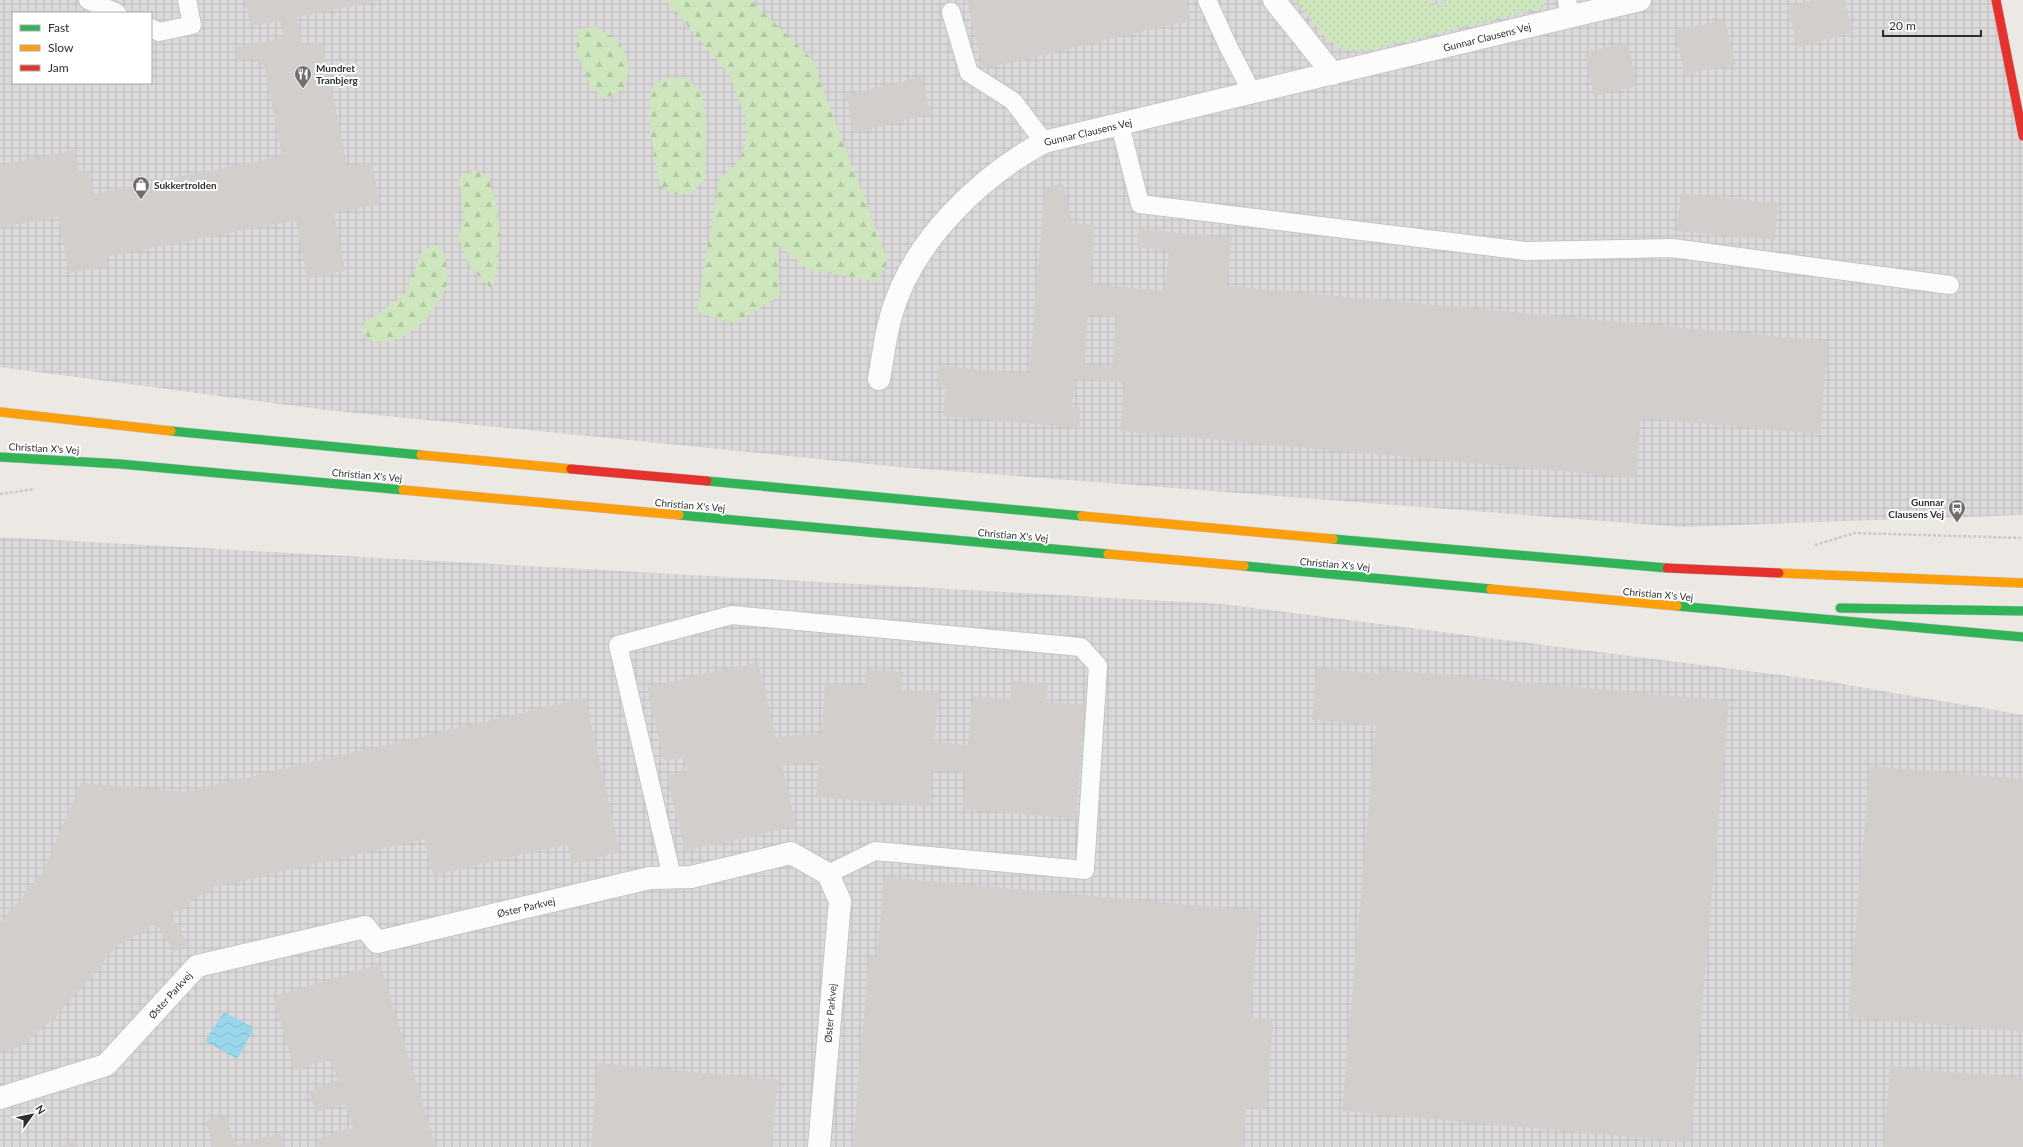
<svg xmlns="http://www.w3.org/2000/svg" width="2023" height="1147" viewBox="0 0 2023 1147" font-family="Lato,sans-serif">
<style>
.industrial{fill:url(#industrial-grid);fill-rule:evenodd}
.grass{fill:url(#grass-dots)}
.forest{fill:url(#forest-firs)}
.water{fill:url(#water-waves)}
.building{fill:#d1cecb;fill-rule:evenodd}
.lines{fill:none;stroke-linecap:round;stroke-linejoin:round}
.lane-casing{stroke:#c5c4c5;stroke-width:20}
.street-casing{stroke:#c5c4c5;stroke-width:24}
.fast-casing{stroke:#c5c4c5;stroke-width:10}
.slow-casing{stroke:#c5c4c5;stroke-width:10}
.jam-casing{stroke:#c5c4c5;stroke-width:10}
.path{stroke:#c9c9c8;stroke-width:2.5;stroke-dasharray:3 2;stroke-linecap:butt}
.lane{stroke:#fcfcfb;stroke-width:18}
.street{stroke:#fcfcfb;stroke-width:22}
.fast{stroke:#30b455;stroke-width:9}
.slow{stroke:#ff9f0a;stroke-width:9}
.jam{stroke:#e5322d;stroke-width:9}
.labels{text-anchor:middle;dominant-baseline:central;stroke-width:4;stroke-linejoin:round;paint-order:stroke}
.street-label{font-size:10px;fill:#2e2e2e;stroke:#fff}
.poi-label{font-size:10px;font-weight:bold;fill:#2e2e2e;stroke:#fff;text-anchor:start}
</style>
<defs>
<pattern id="industrial-grid" width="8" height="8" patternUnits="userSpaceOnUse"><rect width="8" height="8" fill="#dcd9db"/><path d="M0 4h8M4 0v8" fill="none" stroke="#bdbbbc"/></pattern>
<pattern id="grass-dots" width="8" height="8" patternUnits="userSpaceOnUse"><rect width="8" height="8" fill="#cee6be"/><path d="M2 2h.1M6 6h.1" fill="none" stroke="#b1c6a4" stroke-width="1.8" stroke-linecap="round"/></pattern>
<pattern id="forest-firs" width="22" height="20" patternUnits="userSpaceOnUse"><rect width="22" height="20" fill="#cee6be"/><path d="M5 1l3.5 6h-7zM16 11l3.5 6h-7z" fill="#b1c6a4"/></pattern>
<pattern id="water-waves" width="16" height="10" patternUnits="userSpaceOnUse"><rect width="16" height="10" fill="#99d6ec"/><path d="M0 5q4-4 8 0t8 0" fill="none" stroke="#84b8cb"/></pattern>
</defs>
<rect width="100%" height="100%" fill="#ece8e4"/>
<path class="industrial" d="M0 0H1997L2023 132V515L1682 527 899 467 327 410 0 367ZM13 13H151V83H13Z
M0 537 1222 604 1819 680 2023 715V1147H0Z"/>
<path class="grass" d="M1296 0H1430L1431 5 1451 0H1543L1545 7 1362 52 1341 49 1324 36Z"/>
<path class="forest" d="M665 0H751L812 59 888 261 878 282 807 269 778 244 780 295 735 324 697 312 719 180 740 160 748 132 743 111 729 74Z
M596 27C623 42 636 57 624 89L604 99 590 86 576 52 579 29Z
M685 77 701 92 706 122 705 179 692 193 673 194 660 185C654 152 644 117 653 84L668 78Z
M474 170 488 176C491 187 496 200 498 212 502 237 499 265 492 289L470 267 458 236 464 218 459 179Z
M433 244 443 249C445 260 449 272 447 283 441 305 419 331 397 339 390 342 382 342 375 343L362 333 365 321 381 312 405 294 421 253Z"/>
<path class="water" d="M224 1012 254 1028 237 1059 205 1041Z"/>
<path class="building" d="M245 0H381L297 17 302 46 322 42 347 167 372 162 380 204 334 213 345 271 307 278 296 220 106 257 107 266 69 273 58 216 0 228V165L74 150 79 173 89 171 93 194 282 156 264 65 259 67 257 57 238 61 236 47 284 38 280 20 251 26Z
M967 0H1186L1191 20 983 69Z
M1813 0H1844L1853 32 1798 47 1787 7Z
M1725 20 1735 64 1685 75 1675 31Z
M1628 43 1637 86 1594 96 1585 52Z
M921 77 931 114 855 133 846 95Z
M1063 183 1072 223 1095 225 1090 284 1165 291 1169 251 1137 247 1139 229 1231 238 1227 286 1828 341 1820 434 1641 418 1636 478 1120 431 1125 383 1075 378 1072 407 1080 408 1079 428 943 416 946 386 937 385 939 366 1029 374 1045 189ZM1088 314 1117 317 1112 367 1084 364Z
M1681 194 1778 203 1775 240 1677 231Z
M758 662 776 737 822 733 825 683 865 686 866 669 903 672 901 690 939 692 934 742 968 745 973 696 1011 699 1012 681 1048 684 1046 702 1085 705 1076 819 963 809 966 772 932 770 929 806 816 797 819 761 782 765 796 826 685 851 667 776 687 771 684 757 664 761 647 687Z
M1317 668 1381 674V669L1729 701 1690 1142 1342 1111 1376 725 1312 720Z
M585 698 620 852 572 864 567 844 433 875 424 839 214 887 169 915 188 943 175 952 156 923 116 947 55 1018 18 1047 0 1052V923L42 874 81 783 185 792Z
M1870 766 2023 779V1032L1848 1017Z
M884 877 1259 911 1250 1018 1270 1019 1273 1025 1266 1106 1261 1109 1246 1107 1242 1147H853L869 957H877Z
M380 964 436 1147H319L316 1139 353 1127 345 1104 316 1112 310 1094 318 1087 338 1081 331 1059 295 1070 273 997Z
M598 1063 778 1080 771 1147H591Z
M1890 1067 2023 1078V1147H1884Z
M226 1116 235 1146 280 1133 284 1147H214L206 1121Z
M76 1141 78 1147H59Z"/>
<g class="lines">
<g class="lane-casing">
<path id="lane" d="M88 0 117 13
M1207 0 1228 46 1252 93
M1567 0 1570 17
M951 12 969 73 1013 101 1044 142
M151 28 159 32 192 25 187 0
M1120 125 1140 204 1526 251 1672 248 1950 285
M672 877 618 645 732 615 1081 647 1098 666 1085 870 875 851 828 874"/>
</g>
<g class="street-casing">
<path id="street" d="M1274 0 1333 74
M879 379C883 358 885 336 891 316 911 243 979 177 1044 142L1640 0
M0 1098 106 1065 197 966 365 927 377 942 650 878 691 877 791 853 828 874 840 901 819 1147"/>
</g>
<g class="fast-casing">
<path id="fast" d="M171 431 421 455
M0 457 120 464 403 490
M707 481 1082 516
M679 515 1108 554
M1333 539 1667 568
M1244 566 1491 589
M1677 606 2023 637
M1840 608 2023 611"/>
</g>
<g class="slow-casing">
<path id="slow" d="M0 412 171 431
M421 455 571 469
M403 490 679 515
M1082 516 1333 539
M1108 554 1244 566
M1779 573 2023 583
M1491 589 1677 606"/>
</g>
<g class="jam-casing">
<path id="jam" d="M1996 0 2023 136
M571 469 707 481
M1667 568 1779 573"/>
</g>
<path class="path" d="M0 494 35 489
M1815 545 1855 533 2023 538"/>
<use href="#lane" class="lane"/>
<use href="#street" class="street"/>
<use href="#fast" class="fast"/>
<use href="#slow" class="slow"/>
<use href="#jam" class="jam"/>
</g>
<defs>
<g id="restaurant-pin" transform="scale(0.9)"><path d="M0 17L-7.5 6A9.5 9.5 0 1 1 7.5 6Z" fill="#706f6e" stroke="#fff"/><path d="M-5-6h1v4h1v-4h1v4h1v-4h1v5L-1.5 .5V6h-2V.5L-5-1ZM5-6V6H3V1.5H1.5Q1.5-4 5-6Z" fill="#fff"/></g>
<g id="shop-pin" transform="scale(0.9)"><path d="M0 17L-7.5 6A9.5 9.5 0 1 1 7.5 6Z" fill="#706f6e" stroke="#fff"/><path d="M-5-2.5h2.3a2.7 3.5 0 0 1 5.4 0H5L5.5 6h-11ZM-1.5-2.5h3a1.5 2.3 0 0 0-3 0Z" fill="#fff"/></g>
<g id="bus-pin" transform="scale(0.9)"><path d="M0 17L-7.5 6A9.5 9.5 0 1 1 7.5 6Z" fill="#706f6e" stroke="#fff"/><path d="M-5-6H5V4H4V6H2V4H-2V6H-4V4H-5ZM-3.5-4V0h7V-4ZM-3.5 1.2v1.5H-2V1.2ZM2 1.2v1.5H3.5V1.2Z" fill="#fff"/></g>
</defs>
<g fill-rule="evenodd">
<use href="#restaurant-pin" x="303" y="74"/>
<use href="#shop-pin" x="141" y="185"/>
<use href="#bus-pin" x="1957" y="508"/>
</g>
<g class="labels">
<g class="street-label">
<text transform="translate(1487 37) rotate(-14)">Gunnar Clausens Vej</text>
<text transform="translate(1088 132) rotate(-13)">Gunnar Clausens Vej</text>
<text transform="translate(44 448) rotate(3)">Christian X's Vej</text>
<text transform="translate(367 475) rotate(5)">Christian X's Vej</text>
<text transform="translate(690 505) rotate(5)">Christian X's Vej</text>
<text transform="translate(1013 535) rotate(5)">Christian X's Vej</text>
<text transform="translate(1335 564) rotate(5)">Christian X's Vej</text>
<text transform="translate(1658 594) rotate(5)">Christian X's Vej</text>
<text transform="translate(526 907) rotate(-13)">Øster Parkvej</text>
<text transform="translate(170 995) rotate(-48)">Øster Parkvej</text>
<text transform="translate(830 1013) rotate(-85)">Øster Parkvej</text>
</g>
<g class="poi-label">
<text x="316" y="68">Mundret<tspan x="316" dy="12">Tranbjerg</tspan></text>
<text x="154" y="185">Sukkertrolden</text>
<text x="1944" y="502" text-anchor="end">Gunnar<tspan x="1944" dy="12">Clausens Vej</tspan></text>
</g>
</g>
<rect x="12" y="12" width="140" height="72" fill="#ffffff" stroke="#ababab"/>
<rect x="20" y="25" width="20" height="6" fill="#30b455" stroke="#ababab"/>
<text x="48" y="32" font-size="12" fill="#2e2e2e">Fast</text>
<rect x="20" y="45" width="20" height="6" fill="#ff9f0a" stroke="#ababab"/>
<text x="48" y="52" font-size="12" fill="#2e2e2e">Slow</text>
<rect x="20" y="65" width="20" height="6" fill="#e5322d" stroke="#ababab"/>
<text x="48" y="72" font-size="12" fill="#2e2e2e">Jam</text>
<g transform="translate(32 1115) rotate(57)" stroke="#ffffff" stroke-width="3" paint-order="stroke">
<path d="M0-3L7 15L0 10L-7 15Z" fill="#2e2e2e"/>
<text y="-6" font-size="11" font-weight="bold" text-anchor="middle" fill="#2e2e2e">N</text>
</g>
<path d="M1883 30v6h98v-6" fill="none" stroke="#2e2e2e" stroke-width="2"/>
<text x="1889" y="30" font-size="12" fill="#2e2e2e" stroke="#ffffff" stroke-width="3" paint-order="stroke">20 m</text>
</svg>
